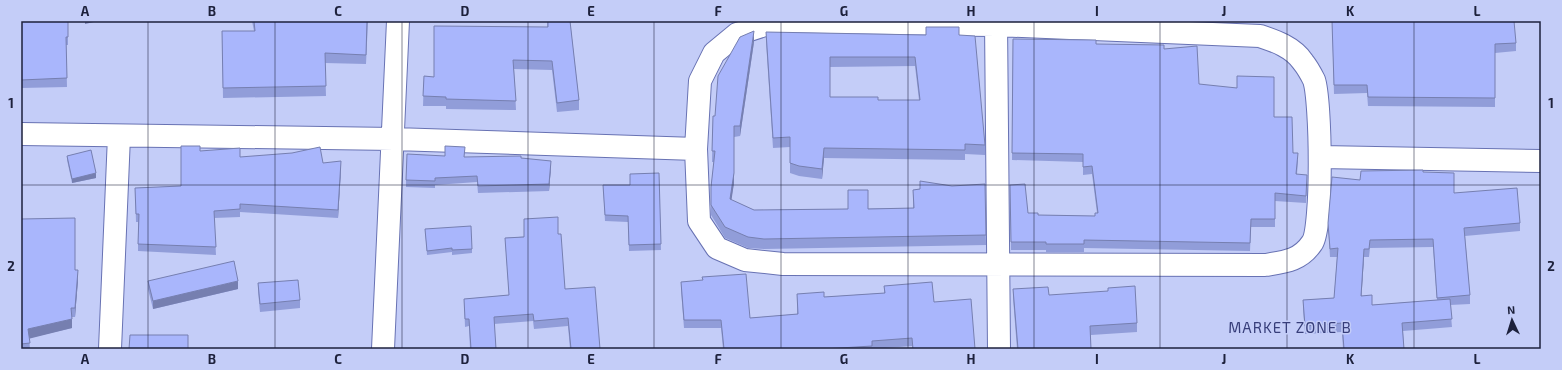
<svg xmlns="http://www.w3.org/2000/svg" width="1562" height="370" viewBox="0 0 1562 370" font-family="'Exo 2',sans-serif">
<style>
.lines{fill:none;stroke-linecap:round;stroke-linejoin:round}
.minor-casing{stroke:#6872b3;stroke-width:24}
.minor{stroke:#fff;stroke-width:22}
.wall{fill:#919dd9;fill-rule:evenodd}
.shaded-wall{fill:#767fb0}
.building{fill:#a9b6fc;stroke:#767fb0;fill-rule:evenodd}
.grid{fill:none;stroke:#1d213c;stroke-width:1;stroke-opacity:0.55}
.labels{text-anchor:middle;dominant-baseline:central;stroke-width:3;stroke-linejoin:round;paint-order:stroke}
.quarter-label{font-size:15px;letter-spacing:1px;fill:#373e7a;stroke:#c4cdf8}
.neatline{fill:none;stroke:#1d213c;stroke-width:1.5}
.grid-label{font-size:13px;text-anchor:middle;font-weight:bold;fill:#1d213c}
</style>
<rect width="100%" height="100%" fill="#c4cdf8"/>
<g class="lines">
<g class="minor-casing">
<path id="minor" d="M996 21 999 349
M771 23 996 25 1260 36C1275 41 1293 47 1303 62 1307 67 1311 74 1314 80 1321 100 1323 228 1312 243 1300 261 1284 262 1265 265L783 264 745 260 717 248 699 221 696 149 700 81 714 53 737 34Z
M21 134 394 139 696 149
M1321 157 1541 161
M110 349 119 136
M383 349 398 21"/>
</g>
<use href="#minor" class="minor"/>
</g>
<path class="wall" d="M21 21H68V45H66L67 87 21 88Z
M252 21H368L366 64 325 63 326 96 223 98 222 31H254Z
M547 21H570L579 100V110L557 112 552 70 514 69 516 110 446 109V106H423L424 76 434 77 547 27Z
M1332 21 1516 43V51L1495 53V107L1368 106 1367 93 1334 94Z
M766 32 959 35 985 145V155L965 154V160L824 158 822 179 799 176 790 173V147L773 148 766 42ZM915 66 919 100H878L830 97V67Z
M1013 39 1164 49 1199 84 1274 117 1298 161 1297 174 1307 183 1306 203 1275 201V227H1251L1250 251 1084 248V252H1046V250H1011L1010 185 1028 213 1038 215 1095 216 1097 213 1092 174 1083 175V162L1012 160Z
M754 42 740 136 734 137V183L731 200 754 210 913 208V190L985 184 986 245 764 249 748 248 725 238 711 215V187L714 162H712L713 116H715Z
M200 151 240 157 323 163 341 169 338 218 240 212V217L214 218 216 255 138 251V222H136L135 188 181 186Z
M67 156 96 178 72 183 67 160Z
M464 157 521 158 551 167 549 191 478 193 477 182 435 185V188L406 187V180Z
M1423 172 1454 193 1520 223V231L1465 236 1470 295V304L1450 305 1452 327 1403 331 1404 349H1343L1342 332 1305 334 1303 309V300L1334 298 1337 257H1330L1328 223 1360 180ZM1433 247 1437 300 1372 305 1361 296 1364 257H1369L1370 248Z
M659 173 661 250 629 251 628 222 605 221 603 185H630Z
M21 219 75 270 78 280 75 317H72V328L29 338 30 349H21Z
M425 229 472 249V253L452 255V252L427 255Z
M558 234 565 289 600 349H570L568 326 534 329 533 321 494 324 496 349H470L469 326 465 327 464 299 509 295 505 238Z
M148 281 238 289 153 309 148 289Z
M681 282 750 318 797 314V294L824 297 884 293V286L934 302 975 349H912V346L873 349H723L721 328H684L681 290Z
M258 283 300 300V308L260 312 258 291Z
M1013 289 1049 295 1137 323V332L1091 335V349H1017L1013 298Z"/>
<path class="shaded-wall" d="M85 21H98L85 24Z
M754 31V42L740 136V126Z
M734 126V183L730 210V199Z
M824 148V158L822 179V169Z
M341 161V169L338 218V210Z
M551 161V167L549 191V184Z
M96 173V178L72 183V179Z
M1364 249V257L1361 304V296Z
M78 270V280L75 317V308Z
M238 281V289L153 309V301Z
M72 319V328L28 339V329Z"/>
<path class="building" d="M21 21H68V37H66L67 78 21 80Z
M254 21H367L366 55 325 53 326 86 223 88 222 31H255Z
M548 21H570L579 100 557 103 552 61 513 60 516 101 446 99V97L423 96 424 76 434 77V26L548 27Z
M1332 21H1514L1516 43 1495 44V98L1368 97 1367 85H1334Z
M926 27H959V35L975 36 985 145 965 144V150L824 148 822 169 799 166 790 163V137L773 138 766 32 926 35ZM830 57H915L920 100H878V97H830Z
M754 31 740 126H734V173L730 199 754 210 848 209V190H868V209L914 208 913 190 920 189V181L952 186 985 184 986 235 764 239 748 237 725 227 711 205V187L715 151H712L713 116H715L718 76 740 37Z
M1013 39 1096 40V44L1164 45V49L1197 46 1199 84 1237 88V76L1274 77V117H1292L1293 153H1298L1296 174 1307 175 1306 196 1275 193V219H1251L1250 243 1084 240V244H1046V242H1011L1010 185 1025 184 1028 213H1038V215L1095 216V213H1098L1092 166 1083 167V154L1012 153Z
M181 146H200V151L240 148V157L292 153 320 147 323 163 341 161 338 210 240 204V209L214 211 216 247 138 244 139 214H136L135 188 181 186Z
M445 146 465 147 464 157 521 156V158L551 161 549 184 478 186 477 176 435 178V181L406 180 407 154 445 156Z
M91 150 96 173 72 179 67 156Z
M1423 170V172L1454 173V193L1517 188 1520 223 1464 228 1470 295 1437 298 1433 239 1370 240 1369 249H1364L1361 296 1372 295V305L1450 299 1452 319 1402 323 1404 349H1344L1342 323 1305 326 1303 300 1334 298 1338 248 1330 249 1328 223 1332 177 1360 180 1361 171Z
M659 173 661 244 629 245 628 216 605 215 603 185H630V174Z
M558 217V234H561L565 289 595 287 600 349H571L568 318 534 321 533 314 494 317 496 349H471L469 319H465L464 299 509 295 505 238 524 237V219Z
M75 218V270H78L75 308H71L72 319 28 329 30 343 21 344V219Z
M471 226 472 249 452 250V248L427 251 425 229Z
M234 261 238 281 153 301 148 281Z
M746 274 750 318 798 314 797 294 824 292V297L885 293 884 286 932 282 934 302 971 299 975 349H913L912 338 872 341V346L824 349H724L721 320H684L681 282 703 280 702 277Z
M298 280 300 300 260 304 258 283Z
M1135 286 1137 323 1090 326 1091 349H1018L1013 289 1048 287 1049 295 1108 291V288Z
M130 335H188V349H129Z"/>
<path class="grid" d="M148 21V349M275 21V349M402 21V349M528 21V349M654 21V349M781 21V349M908 21V349M1034 21V349M1160 21V349M1287 21V349M1414 21V349M21 185H1541"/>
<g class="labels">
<g class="quarter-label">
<text x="1290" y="327">MARKET ZONE B</text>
</g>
</g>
<rect width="1562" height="370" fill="none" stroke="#c4cdf8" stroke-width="44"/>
<g transform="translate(1512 320) rotate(356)" stroke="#c4cdf8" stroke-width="3" paint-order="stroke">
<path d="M0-3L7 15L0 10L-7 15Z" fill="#1d213c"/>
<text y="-6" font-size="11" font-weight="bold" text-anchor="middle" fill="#1d213c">N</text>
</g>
<rect x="22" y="22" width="1518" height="326" class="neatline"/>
<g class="grid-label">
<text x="85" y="16">A</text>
<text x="212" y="16">B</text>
<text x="338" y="16">C</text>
<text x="465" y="16">D</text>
<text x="591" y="16">E</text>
<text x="718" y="16">F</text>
<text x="844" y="16">G</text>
<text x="971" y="16">H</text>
<text x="1097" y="16">I</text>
<text x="1224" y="16">J</text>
<text x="1350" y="16">K</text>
<text x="1477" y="16">L</text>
<text x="11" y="108">1</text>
<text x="1551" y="108">1</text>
<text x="11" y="271">2</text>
<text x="1551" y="271">2</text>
<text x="85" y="364">A</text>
<text x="212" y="364">B</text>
<text x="338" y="364">C</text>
<text x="465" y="364">D</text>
<text x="591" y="364">E</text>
<text x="718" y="364">F</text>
<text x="844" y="364">G</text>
<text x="971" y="364">H</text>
<text x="1097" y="364">I</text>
<text x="1224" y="364">J</text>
<text x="1350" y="364">K</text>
<text x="1477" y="364">L</text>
</g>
</svg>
